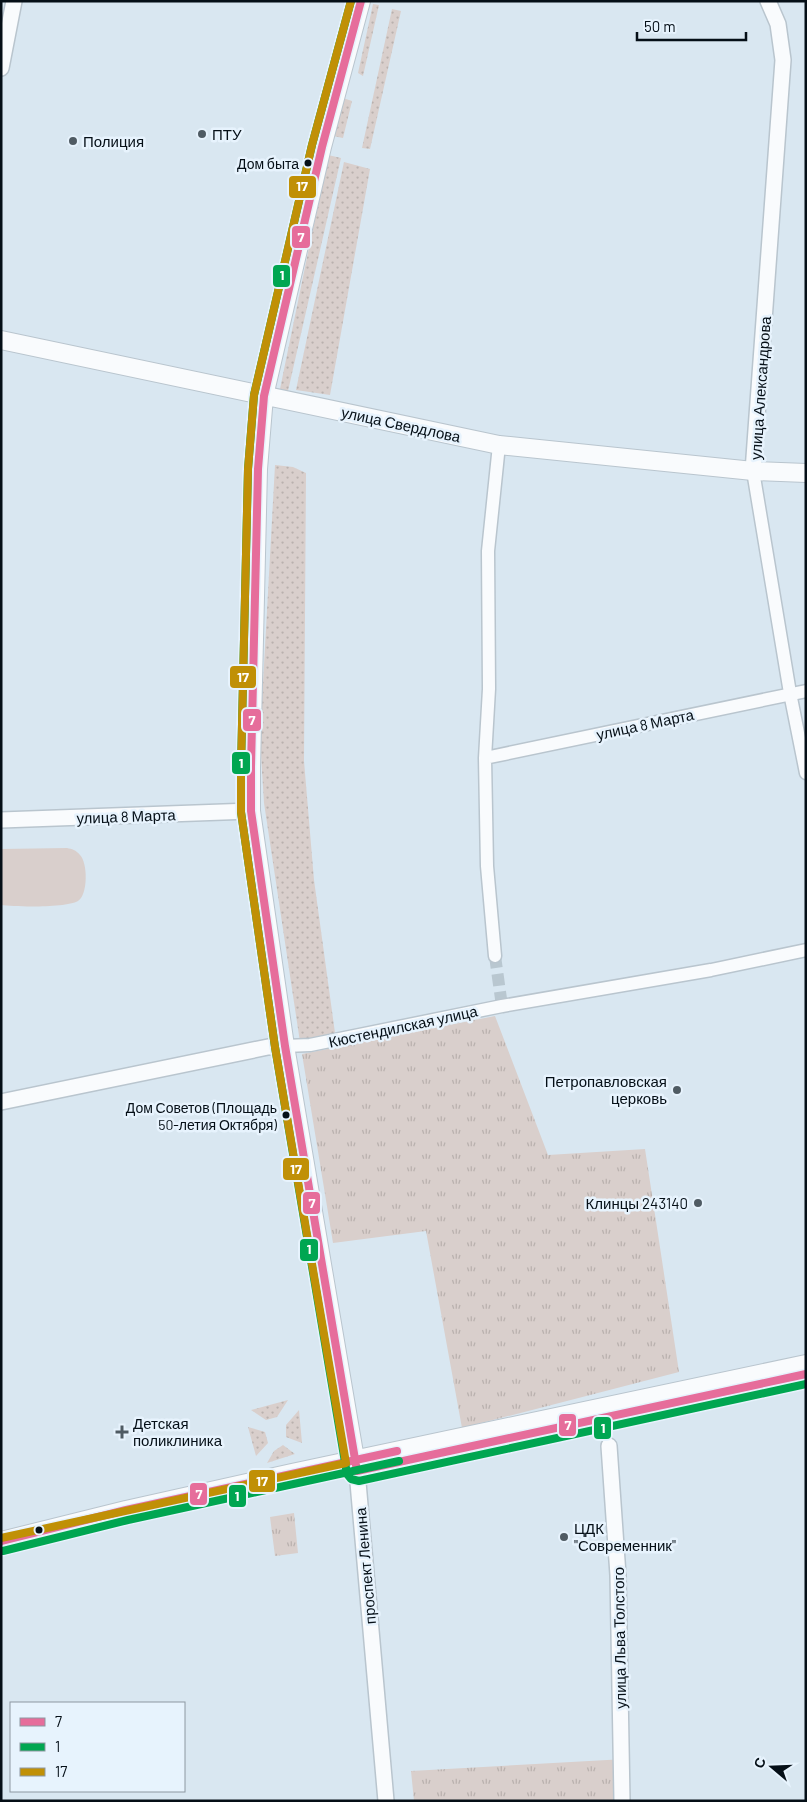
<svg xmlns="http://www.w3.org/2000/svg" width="807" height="1802" viewBox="0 0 807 1802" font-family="Barlow,sans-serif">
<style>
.grass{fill:url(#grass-dots)}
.park{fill:url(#park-tufts)}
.pitch{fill:#d9cfcc}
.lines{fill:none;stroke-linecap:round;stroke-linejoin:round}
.minor-tunnel{stroke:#b9c7d0;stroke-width:12;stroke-dasharray:12 6;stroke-linecap:butt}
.minor-casing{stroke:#b9c5ce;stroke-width:15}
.tertiary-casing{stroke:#b9c5ce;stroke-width:18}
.secondary-casing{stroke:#b9c5ce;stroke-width:20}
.minor{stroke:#f9fbfd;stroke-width:12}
.tertiary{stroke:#f9fbfd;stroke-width:15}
.secondary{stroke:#f9fbfd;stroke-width:18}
.bus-1-casing{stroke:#e7f3fd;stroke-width:11}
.bus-2-casing{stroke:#e7f3fd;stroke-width:11}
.bus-3-casing{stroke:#e7f3fd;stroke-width:11}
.bus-1{stroke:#e66d9b;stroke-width:8}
.bus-2{stroke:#00a651;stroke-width:8}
.bus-3{stroke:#c09006;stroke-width:8}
.poi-dot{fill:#4f5b63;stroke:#e7f3fd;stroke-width:2}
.bus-dot{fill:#050f17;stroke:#e7f3fd;stroke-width:2}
.labels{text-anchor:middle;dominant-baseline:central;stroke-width:5;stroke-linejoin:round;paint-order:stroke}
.bus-label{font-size:14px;fill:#050f17;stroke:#e7f3fd;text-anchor:end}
.poi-label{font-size:15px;fill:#050f17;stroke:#e7f3fd;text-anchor:start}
.street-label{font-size:15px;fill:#050f17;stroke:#e7f3fd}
.line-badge{stroke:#e7f3fd;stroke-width:2}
.badge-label{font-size:14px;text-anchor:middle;font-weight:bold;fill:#fff}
</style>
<defs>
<pattern id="grass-dots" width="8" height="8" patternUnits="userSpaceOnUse" patternTransform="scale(1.25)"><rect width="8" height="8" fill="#d9cfcc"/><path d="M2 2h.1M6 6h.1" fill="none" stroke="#b9b1ae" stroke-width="1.8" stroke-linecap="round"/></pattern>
<pattern id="park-tufts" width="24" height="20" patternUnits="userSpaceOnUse" patternTransform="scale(1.25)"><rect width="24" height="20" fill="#d9cfcc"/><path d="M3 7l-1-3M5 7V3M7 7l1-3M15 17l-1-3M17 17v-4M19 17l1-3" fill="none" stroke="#b9b1ae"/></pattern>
</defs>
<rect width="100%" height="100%" fill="#d9e7f1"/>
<path class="grass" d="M373 4 379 5 363 76 358 73Z
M392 9 401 11 370 149 362 148Z
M343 98 352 101 343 138 333 136Z
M328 155 341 158 288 391 280 389Z
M344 162 370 169 330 395 296 390Z
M275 465 293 467 306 473 304 761 314 880 335 1033 300 1042 264 803 260 738Z
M288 1400 277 1417 266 1420 251 1410Z
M299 1410 302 1443 286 1437V1425Z
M248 1427 265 1432 268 1443 256 1456Z
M283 1445 295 1454 267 1463 274 1451Z"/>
<path class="park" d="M495 1016 548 1155 645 1149 679 1372 462 1428 426 1231 333 1243 302 1054Z
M294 1513 298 1553 275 1556 270 1517Z
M625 1759 627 1801H414L411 1771Z"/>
<path class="pitch" d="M67 848C72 849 76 850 80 855 88 863 88 895 78 901 66 908 16 907 1 905V849Z"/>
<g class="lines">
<path class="minor-tunnel" d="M495 956 502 1006"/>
<g class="minor-casing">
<path id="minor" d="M753 471 790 693 806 773
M485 758 806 691
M495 956 487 866 485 758 489 689 488 551 499 445
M285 1046 310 1045 502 1006 711 970 806 950"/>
</g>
<g class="tertiary-casing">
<path id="tertiary" d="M1 68 14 1
M753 471 783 60 778 24 768 1
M1 820 251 811
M1 1102 268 1047 285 1046
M609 1446 618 1575 622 1801
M357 1471 386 1801"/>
</g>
<g class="secondary-casing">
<path id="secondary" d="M1 340 499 445 753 471 806 473
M357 1471 285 1046 251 811V767L258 469 264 396 322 147 361 1
M1 1541 126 1510 292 1473 806 1364"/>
</g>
<use href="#minor" class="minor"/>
<use href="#tertiary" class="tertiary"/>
<use href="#secondary" class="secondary"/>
<g class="bus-1-casing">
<path id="bus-1" d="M361 1 322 147 264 396 258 469 251 767V811L285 1046 357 1471 806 1374
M1 1541 126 1510 397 1451"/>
</g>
<g class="bus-2-casing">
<path id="bus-2" d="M351 1 312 145 254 395 248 469 241 767V812L275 1047 347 1474 351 1479 359 1481 806 1384
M3 1551 128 1520 399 1461"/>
</g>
<g class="bus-3-casing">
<path id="bus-3" d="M1 1538 346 1463 275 1047 241 812V767L248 469 254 395 312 145 351 1"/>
</g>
<use href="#bus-1" class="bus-1"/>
<use href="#bus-2" class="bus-2"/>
<use href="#bus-3" class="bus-3"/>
</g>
<g class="poi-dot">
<circle cx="202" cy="134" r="5"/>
<circle cx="73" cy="141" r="5"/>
<circle cx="677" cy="1090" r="5"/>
<circle cx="698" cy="1203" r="5"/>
<path d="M119.5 1424.5h5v5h5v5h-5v5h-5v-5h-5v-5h5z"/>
<circle cx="564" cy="1537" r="5"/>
</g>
<g class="bus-dot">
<circle cx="308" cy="163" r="4.5"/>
<circle cx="286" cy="1115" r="4.5"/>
<circle cx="39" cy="1530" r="4.5"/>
</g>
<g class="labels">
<g class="bus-label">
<text x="299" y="163">Дом быта</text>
<text x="277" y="1107">Дом Советов (Площадь<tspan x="277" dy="17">50‐летия Октября)</tspan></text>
</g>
<g class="poi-label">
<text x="212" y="134">ПТУ</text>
<text x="83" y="141">Полиция</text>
<text x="667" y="1081" text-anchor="end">Петропавловская<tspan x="667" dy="17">церковь</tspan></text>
<text x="688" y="1203" text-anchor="end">Клинцы 243140</text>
<text x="133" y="1423">Детская<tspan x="133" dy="17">поликлиника</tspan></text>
<text x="574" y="1528">ЦДК<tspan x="574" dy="17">"Современник"</tspan></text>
</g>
<g class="street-label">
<text transform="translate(760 388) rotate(-86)">улица Александрова</text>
<text transform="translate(401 424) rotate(12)">улица Свердлова</text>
<text transform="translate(645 724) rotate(-12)">улица 8 Марта</text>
<text transform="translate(126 816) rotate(-2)">улица 8 Марта</text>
<text transform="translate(403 1026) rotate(-12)">Кюстендилская улица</text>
<text transform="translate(365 1566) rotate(-95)">проспект Ленина</text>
<text transform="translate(619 1638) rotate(-91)">улица Льва Толстого</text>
</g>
</g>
<g class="line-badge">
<rect x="288" y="175" width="29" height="24" rx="5" fill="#c09006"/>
<rect x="291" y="225" width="20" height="24" rx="5" fill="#e66d9b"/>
<rect x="272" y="264" width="19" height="24" rx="5" fill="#00a651"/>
<rect x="229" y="665" width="28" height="24" rx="5" fill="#c09006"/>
<rect x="242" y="708" width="20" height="24" rx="5" fill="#e66d9b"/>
<rect x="231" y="751" width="20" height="24" rx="5" fill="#00a651"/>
<rect x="282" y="1157" width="28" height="24" rx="5" fill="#c09006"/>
<rect x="302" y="1191" width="19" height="24" rx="5" fill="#e66d9b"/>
<rect x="299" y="1238" width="20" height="24" rx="5" fill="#00a651"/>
<rect x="558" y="1413" width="19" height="24" rx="5" fill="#e66d9b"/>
<rect x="593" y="1416" width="19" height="24" rx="5" fill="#00a651"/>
<rect x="248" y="1469" width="28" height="24" rx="5" fill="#c09006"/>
<rect x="189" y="1482" width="19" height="24" rx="5" fill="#e66d9b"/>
<rect x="228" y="1484" width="19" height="24" rx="5" fill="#00a651"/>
</g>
<g class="badge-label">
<text x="302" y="191">17</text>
<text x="301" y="242">7</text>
<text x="282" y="280">1</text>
<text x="243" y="682">17</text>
<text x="252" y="725">7</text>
<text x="241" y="768">1</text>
<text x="296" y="1174">17</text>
<text x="312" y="1208">7</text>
<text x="309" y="1254">1</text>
<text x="568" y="1430">7</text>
<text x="603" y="1433">1</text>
<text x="262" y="1486">17</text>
<text x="199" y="1499">7</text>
<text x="237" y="1501">1</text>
</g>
<rect width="807" height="1802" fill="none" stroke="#050f17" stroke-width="5"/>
<rect x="10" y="1702" width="175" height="90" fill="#e7f3fd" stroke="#8d98a1"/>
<rect x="20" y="1718" width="25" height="8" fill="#e66d9b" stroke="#8d98a1"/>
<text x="55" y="1727" font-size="15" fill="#050f17">7</text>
<rect x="20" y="1743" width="25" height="8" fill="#00a651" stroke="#8d98a1"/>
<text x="55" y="1752" font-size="15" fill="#050f17">1</text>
<rect x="20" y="1768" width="25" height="8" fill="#c09006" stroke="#8d98a1"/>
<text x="55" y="1777" font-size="15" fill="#050f17">17</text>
<g transform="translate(772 1767) rotate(289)" stroke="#e7f3fd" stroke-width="4" paint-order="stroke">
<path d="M0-4L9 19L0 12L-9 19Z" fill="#050f17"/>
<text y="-8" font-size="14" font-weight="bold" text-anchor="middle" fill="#050f17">С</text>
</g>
<path d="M637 32v8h109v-8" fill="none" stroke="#050f17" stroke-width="2.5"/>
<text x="644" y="32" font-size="15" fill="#050f17" stroke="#e7f3fd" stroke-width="4" paint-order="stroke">50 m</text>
</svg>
